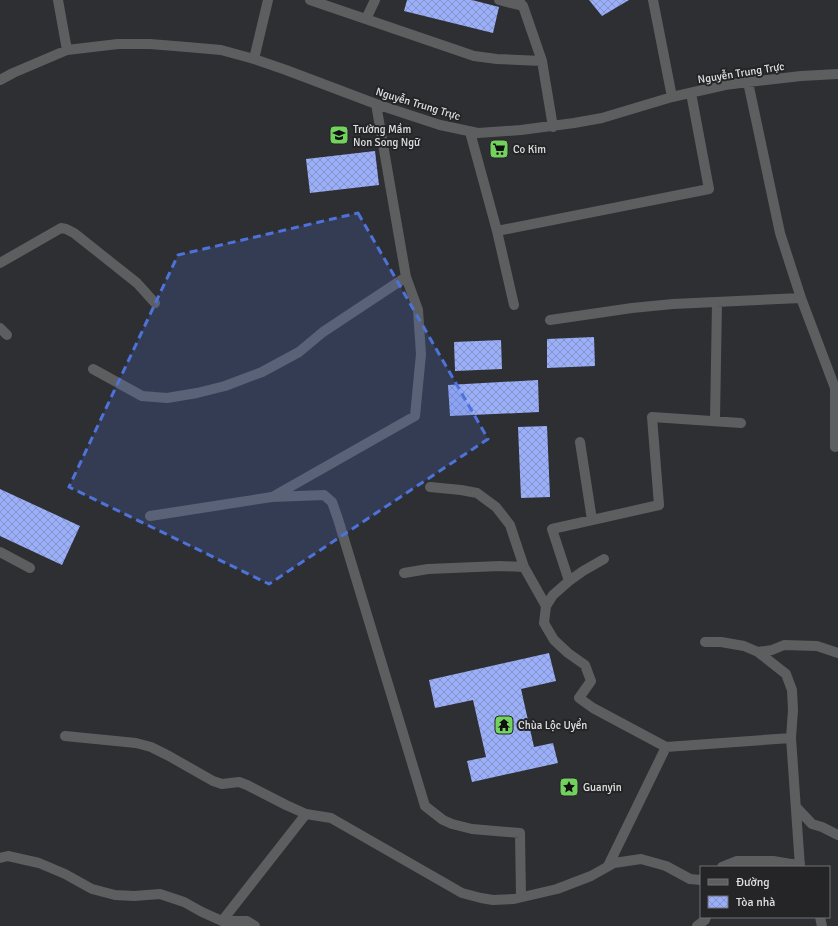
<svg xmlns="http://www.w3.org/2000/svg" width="838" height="926" viewBox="0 0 838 926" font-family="Signika,sans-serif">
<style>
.building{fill:url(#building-cross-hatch)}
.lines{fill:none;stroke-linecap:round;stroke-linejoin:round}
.minor{stroke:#5d5e60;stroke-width:10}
.marked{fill:#4e72da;fill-opacity:0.2;stroke:#4e72da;stroke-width:3;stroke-dasharray:8 5;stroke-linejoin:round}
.labels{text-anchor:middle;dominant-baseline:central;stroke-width:4;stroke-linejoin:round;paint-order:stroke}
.street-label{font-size:11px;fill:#dfe0e1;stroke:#252528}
.poi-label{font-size:11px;fill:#dfe0e1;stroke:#252528;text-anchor:start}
</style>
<defs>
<pattern id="building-cross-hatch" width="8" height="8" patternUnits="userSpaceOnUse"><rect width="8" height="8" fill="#9aaff8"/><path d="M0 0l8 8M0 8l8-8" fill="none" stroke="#8494cb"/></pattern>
</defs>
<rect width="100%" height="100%" fill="#2e2f32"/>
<path class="building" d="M407 0H472L499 7 493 33 404 11Z
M589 0H629L602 16Z
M375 151 379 185 310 193 306 159Z
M594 337 595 366 547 368V339Z
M501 340 502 369 455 371 454 342Z
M538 380 539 412 450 416 448 385Z
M547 426 550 497 521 498 518 427Z
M0 489 80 526 62 565 0 536Z
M549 653 556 681 521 689 534 747 553 743 558 763 472 782 467 761 486 757 473 700 435 708 429 680Z"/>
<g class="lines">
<path class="minor" d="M58 0 67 50
M310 0 474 56 497 59 542 61
M499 0 523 6
M518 0 523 6 542 61 553 127
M653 0 672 97
M366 19 375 0
M254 59 268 0
M0 80 13 73 67 50 118 44H150L187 47 221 50 254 59 286 70 376 104 440 125 478 133 521 130 574 123 602 118 672 97 725 85 748 82 801 76 838 74
M748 82 780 233 801 298 835 388V447
M470 132 497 231 514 305
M497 231 709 189 691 93
M0 263 61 228 66 229 74 233 137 283 155 303
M550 320 632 308 673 304 801 298
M0 328 7 335
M93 369 142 396 167 398 197 393 225 386 262 372 299 352 323 332 406 277
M715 420 717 302
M580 442 592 520
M430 487 461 490 477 493 496 507 510 525 524 567 546 606
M274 496 415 416 421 354 418 310 406 277 376 104
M150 516 272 497 324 495 332 502 338 519 425 806 443 820 452 824 472 829 520 833 521 897
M0 552 30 568
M604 559 583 571 569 581 553 595 546 606 544 623 554 640 568 653 585 665 591 681 579 698 593 708 666 747 791 738 800 867
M404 573 428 569 500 566 524 567
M569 581 552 529 659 505 652 417 741 423
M705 642H721L744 646 758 652 786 674 792 690 793 710 791 738
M758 652 772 650 784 645 817 646 838 653
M65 736 136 743 151 747 169 756 213 781 222 784 239 782 247 785 286 805 306 814 331 818 462 893 481 898 493 900 514 899 557 889 591 876 614 863 641 859 666 866 690 879 701 880
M796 807 812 824 822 827 838 835
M0 858 8 856 39 863 65 874 92 889 115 895 134 896 160 894 184 902 202 912 222 921H247L255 926
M608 866 666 747
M722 867 737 861H773L791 864 800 863
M820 917 822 926
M222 921 306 814
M697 926 705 920 706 917"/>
</g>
<path class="marked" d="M358 213 488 439 269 584 69 487 178 255Z"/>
<defs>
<g id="school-square" transform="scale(1)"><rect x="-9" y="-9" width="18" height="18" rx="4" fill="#72d25d" stroke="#252528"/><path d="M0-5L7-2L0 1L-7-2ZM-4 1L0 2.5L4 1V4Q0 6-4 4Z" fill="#111"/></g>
<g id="supermarket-square" transform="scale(1)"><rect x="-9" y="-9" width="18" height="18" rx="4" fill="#72d25d" stroke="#252528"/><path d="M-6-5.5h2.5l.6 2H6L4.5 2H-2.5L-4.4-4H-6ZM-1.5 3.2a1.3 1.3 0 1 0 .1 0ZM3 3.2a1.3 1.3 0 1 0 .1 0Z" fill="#111"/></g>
<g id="temple-square" transform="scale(1)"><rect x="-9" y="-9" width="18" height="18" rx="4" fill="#72d25d" stroke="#252528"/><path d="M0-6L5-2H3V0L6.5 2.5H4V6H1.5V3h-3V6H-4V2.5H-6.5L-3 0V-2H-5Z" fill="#111"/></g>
<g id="sight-square" transform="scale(1)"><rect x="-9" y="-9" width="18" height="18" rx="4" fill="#72d25d" stroke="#252528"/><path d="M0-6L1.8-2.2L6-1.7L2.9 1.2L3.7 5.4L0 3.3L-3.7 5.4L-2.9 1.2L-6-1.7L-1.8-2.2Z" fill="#111"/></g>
</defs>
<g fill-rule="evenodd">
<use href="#school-square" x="339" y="135"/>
<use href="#supermarket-square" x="499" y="149"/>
<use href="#temple-square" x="504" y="725"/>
<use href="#sight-square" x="569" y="787"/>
</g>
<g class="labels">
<g class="street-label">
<text transform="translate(741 73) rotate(-9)">Nguyễn Trung Trực</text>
<text transform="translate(418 104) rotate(17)">Nguyễn Trung Trực</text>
</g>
<g class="poi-label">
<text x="353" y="129">Trường Mầm<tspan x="353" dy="13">Non Song Ngữ</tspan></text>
<text x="513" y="149">Co Kim</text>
<text x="518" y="725">Chùa Lộc Uyển</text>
<text x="583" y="787">Guanyin</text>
</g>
</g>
<rect x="700" y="866" width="130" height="52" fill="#252528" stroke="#6f7072"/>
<rect x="708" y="879" width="20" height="6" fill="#5d5e60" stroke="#6f7072"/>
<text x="736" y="886" font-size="12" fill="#dfe0e1">Đường</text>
<rect x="708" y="896" width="20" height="12" fill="url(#building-cross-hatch)" stroke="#6f7072"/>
<text x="736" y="906" font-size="12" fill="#dfe0e1">Tòa nhà</text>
</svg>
